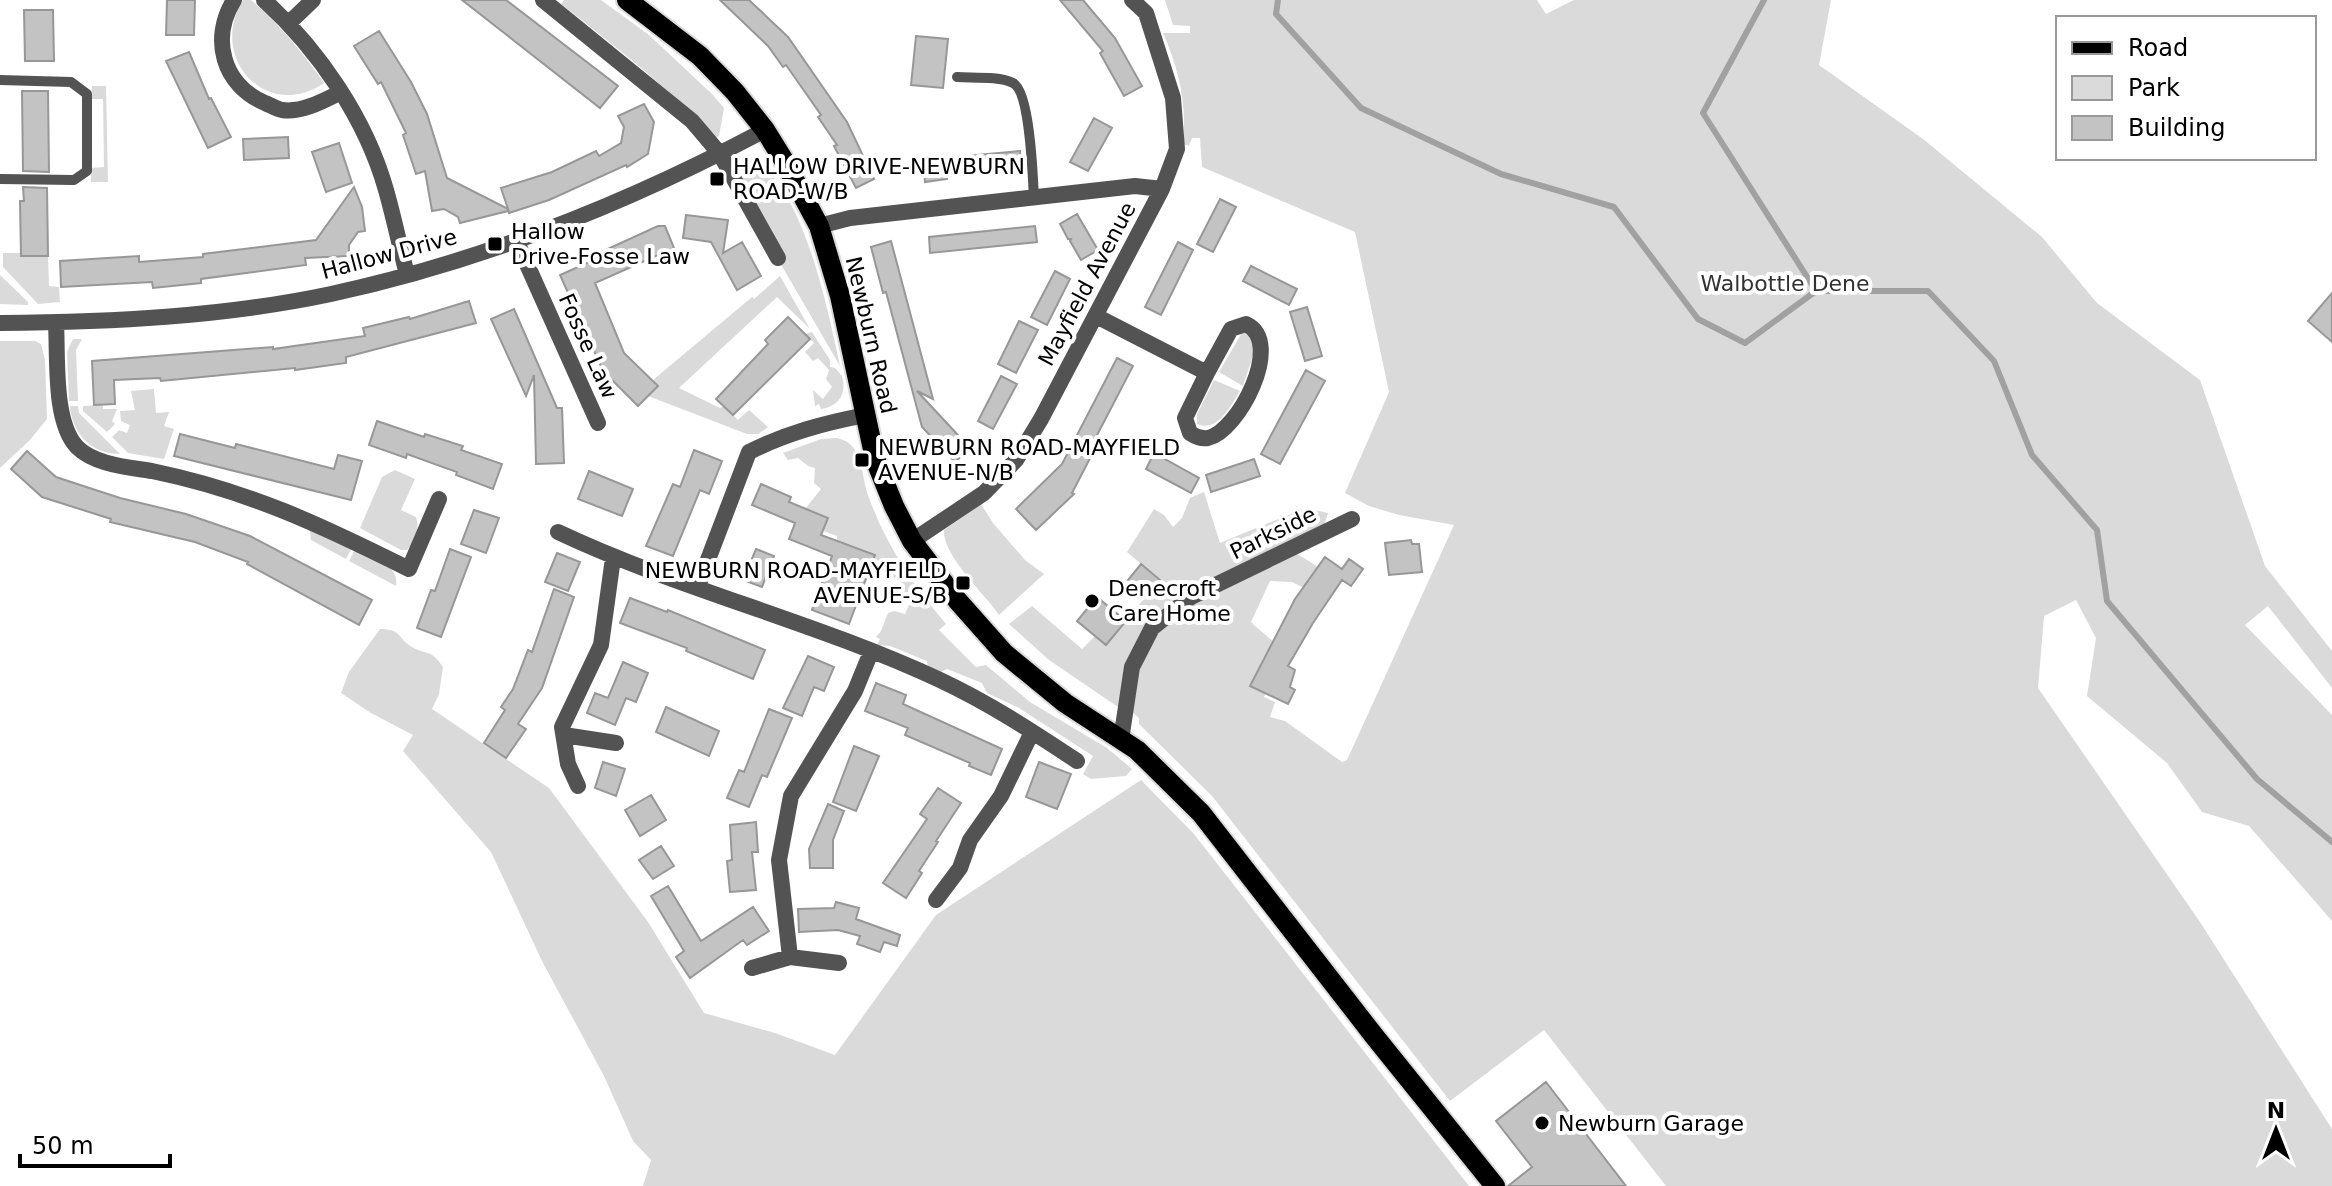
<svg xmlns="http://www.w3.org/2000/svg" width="2332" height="1186" viewBox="0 0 2332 1186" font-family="'DejaVu Sans',sans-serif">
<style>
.green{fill:#dadada}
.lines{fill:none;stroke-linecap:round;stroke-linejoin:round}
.stream{stroke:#a1a1a1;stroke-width:6}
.building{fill:#c3c3c3;stroke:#979797;stroke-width:2}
.primary-casing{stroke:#dbdbdb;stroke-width:24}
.service{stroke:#535353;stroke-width:10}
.minor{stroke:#535353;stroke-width:16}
.primary{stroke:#000;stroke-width:20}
.poi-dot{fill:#000;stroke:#fff;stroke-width:3}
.labels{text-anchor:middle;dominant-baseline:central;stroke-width:8;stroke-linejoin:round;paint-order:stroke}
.poi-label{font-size:22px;fill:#000;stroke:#fff;text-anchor:start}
.street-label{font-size:22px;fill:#000;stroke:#fff}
.park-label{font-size:22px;fill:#313131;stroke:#fff}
</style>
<rect width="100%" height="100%" fill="#fff"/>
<path class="green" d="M243 0H251C280 25 302 52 324 83 268 122 207 59 243 0Z
M564 0H601L649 35 713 95 724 108 719 136 716 138C669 88 615 46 561 4Z
M1165 0H1537L1546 14 1574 0H1831L1819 65 1923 139 2042 237 2097 303 2200 380 2265 566 2332 651V688L2268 606 2245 625 2332 715V921L2249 826 2202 812 2167 763 2087 696 2096 638 2076 600 2044 616 2038 688 2200 922 2332 1129V1186H1666L1544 1030 1450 1101 1212 796 1139 724V718L1129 709C1131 683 1138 654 1153 632 1170 608 1265 569 1296 553L1318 567 1304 588 1292 582 1270 581 1251 622C1271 642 1276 638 1288 666L1265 655 1250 686 1266 693 1264 697 1275 702 1270 717 1285 721 1342 762 1347 760 1454 525 1399 515 1369 506 1345 493 1389 392 1355 232 1202 167 1200 138H1192L1189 146 1183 144C1187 104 1179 69 1163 33H1190V26L1173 25Z
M92 86H106L108 182H91V168L104 167 103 99H92Z
M746 165 767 169C809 216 827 306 840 366L779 261 786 256 739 171Z
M3 253H21L22 256H48L49 286 59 287 60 302 38 304 3 267Z
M0 275 28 302V305L0 304Z
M780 276 810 329 777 297 679 388 720 408 724 406 738 420 749 410 768 427 758 434H747L648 396 658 386 653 380 752 297 754 299Z
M1243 331 1247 332 1256 346 1243 386 1219 372Z
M812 332 830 360V367L835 368 842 376C847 394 839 406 821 409L819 404 815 406 813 390 823 399 832 387 826 379 829 370 818 358 813 361 805 352 814 343 805 334Z
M73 339H82L76 350 78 401H69L67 352Z
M0 341H35L41 344 45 360 47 419 30 440 0 468Z
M1214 380 1240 391C1231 406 1217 433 1197 424V414Z
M154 389 156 413 169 412 164 426 174 429 164 459 128 453 112 437 119 430 127 433 130 425 121 421 120 411 135 410 131 391Z
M103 405V409H117L112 421 115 424 107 432 83 411V406Z
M70 406H78L79 413 120 454C92 454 72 434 70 406Z
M837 438C865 444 860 475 869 498 887 547 913 584 946 624L939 630 976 667 986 665 1030 702 1107 748 1132 769 1126 776 1091 779 1083 774 1093 756 1019 708 987 693 982 683 947 669 939 673 928 668 927 661 890 646 877 645 880 639 876 637 881 631 888 613 894 611 905 614 911 600 898 593 902 580 870 570 875 555 837 541V536L823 531 828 518 805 509 821 489 814 483 815 468 808 466 798 458 788 460 783 453 821 439Z
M395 470 415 479 401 510 416 517C420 528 415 542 407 550H401L360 528 382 477Z
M1204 492 1220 543 1305 508 1328 513 1324 526 1150 626 1121 709 1049 660 1009 624 1032 606 1082 649 1095 636 1106 644 1160 580 1127 552 1154 509 1164 515 1173 527 1182 518 1190 498Z
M981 504 993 523 1025 560 1044 574 999 615C985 594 942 555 944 530Z
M309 526 353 546 346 559 311 540Z
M356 548C372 557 400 565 396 586L349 561Z
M380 629C402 629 397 638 412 647 428 656 430 648 443 667L439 694 432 709 549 788 648 922 704 1013 775 1033 835 1055 936 915 1141 780 1194 834 1469 1186H643L651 1160 633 1141 604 1076 543 963 491 852 403 751 413 735 371 713 341 693 349 672Z"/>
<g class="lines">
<path class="stream" d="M1278 0 1276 14 1361 108 1501 174 1614 207 1698 319 1745 343 1816 291H1928L1994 361 2032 455 2097 530 2107 601 2257 779 2332 842
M1764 0 1703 113 1816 291"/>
</g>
<path class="building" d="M167 0H195L194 35H166Z
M462 0H506L618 86 600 108Z
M720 0H749L788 37 847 122 874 179 856 188 834 146 837 145 818 117 821 115 786 65 783 67 768 46Z
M1060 0H1083L1115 38 1142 86 1124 96 1100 53 1103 51Z
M24 10H53L54 61H25Z
M379 31 411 82 427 114 447 178 508 209 501 188 552 172 596 151 599 156 621 143 624 127 618 116 644 104 654 122 648 154 627 167 626 165 549 200 509 213 508 211 460 223 458 217 444 209 432 211 425 171 416 174 403 135 406 133 381 82 378 84 354 46Z
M916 36 948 39 943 88 911 85Z
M189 52 209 99 211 98 231 137 208 148 166 61Z
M22 91H48L49 172 23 171Z
M1094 118 1112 128 1088 171 1070 162Z
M288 137 289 158 244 160 243 139Z
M339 143 352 183 326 192 312 152Z
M1020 151 1022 172 1000 174 999 171 946 176 947 179 925 182 923 160Z
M23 187 47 188 48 256H21L20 201H24Z
M354 187 362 207 365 231 358 232 349 245V256L305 258 306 265 201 279V283L153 288 152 282 61 287 60 261 139 256V262L203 257V254L316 240Z
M1220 199 1236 207 1213 252 1197 244Z
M1077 214 1098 250 1081 260 1070 241 1071 239H1068L1060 224Z
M686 215 728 220 723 253 742 242 761 276 737 290 711 242 683 238Z
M658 226H665L674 248 595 283 624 353 658 386 638 406 603 371 560 275 603 256 601 252Z
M1035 226 1037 242 930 253 929 237Z
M891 241 933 399 917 391 970 448 955 462 922 427 886 292 883 293 871 247Z
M1178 242 1193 250 1161 315 1145 307Z
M1251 266 1297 289 1289 305 1243 281Z
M1055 271 1070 279 1047 325 1031 317Z
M2332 293V342L2308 321Z
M469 301 476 323 346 357V363L295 370V368L161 381 160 378 114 380 115 404 94 405 92 361 273 347V349L365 336 363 328 409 317 410 319Z
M1307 307 1322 356 1305 361 1290 312Z
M514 309 557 408H562L564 463 536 464 534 375 526 396 491 319Z
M788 317 810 339 733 415 716 399 768 344 765 340Z
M1019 321 1038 330 1016 373 998 364Z
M1117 358 1133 366 1095 439 1099 441 1072 493 1074 494 1036 530 1016 509 1062 464Z
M1306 370 1325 381 1280 464 1261 454Z
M1001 376 1017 384 993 429 978 421Z
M377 421 424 437 425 434 463 446 461 450 502 464 493 489 456 475 457 472 407 454 406 458 369 445Z
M180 434 235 448 236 444 334 469 338 455 362 461 351 500 174 456Z
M694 450 722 461 709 494 700 490 673 556 646 546 673 484 680 487Z
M27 451 56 477 120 498 186 514 250 536 372 600 359 625 247 564 248 562 195 542 110 522 111 519 42 497 11 469Z
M1154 453 1199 478 1191 493 1146 469Z
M1254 459 1260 476 1211 492 1206 475Z
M589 471 633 489 622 516 578 499Z
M761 484 791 497 789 502 828 518 821 535 875 555 849 624 812 610 832 556 789 539 795 523 752 505Z
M474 510 499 518 486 553 461 544Z
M1411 540 1412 544H1419L1422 572 1389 575 1385 543Z
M450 549 471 557 441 637 417 628 431 590 435 591Z
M756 549 774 556 762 587 743 580Z
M557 553 580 562 568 591 545 582Z
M1325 557 1342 569 1349 559 1363 569 1351 586 1342 580 1313 623 1288 666 1295 670 1290 687 1295 690 1288 704 1250 686 1295 599Z
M1141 564 1160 580 1147 595 1128 580Z
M554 589 574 597 542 688 518 724 526 729 506 758 484 743 505 710 501 707 513 689 528 650 532 652Z
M1097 597 1126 621 1106 645 1077 621Z
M630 598 667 612 668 610 765 650 753 679 686 651 687 648 620 623Z
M808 656 834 667 824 691 814 687 802 716 783 708Z
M623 662 648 673 636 702 626 698 615 725 587 713 595 693 608 698Z
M876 683 906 695 903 704 1002 749 991 775 969 766 970 763 905 735 908 728 865 711Z
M666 707 719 731 709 756 656 732Z
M769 709 792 718 767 777 762 775 749 807 727 798 739 770 744 772Z
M854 746 879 756 856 811 833 802Z
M603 762 625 769 616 796 595 788Z
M1039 762 1071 774 1057 809 1026 797Z
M938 788 961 803 936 841 938 842 919 871 922 873 906 898 883 883 927 819 920 814Z
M651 795 666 820 640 836 625 810Z
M828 804 844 811 833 840V868H810L809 849Z
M756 822 758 852H752L756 890 730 892 727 861 732 860 730 825Z
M661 846 674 866 653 879 639 860Z
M668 886 701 941 753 907 769 931 747 945 743 940 690 978 676 957 684 951 651 896Z
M836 902 859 908 856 919 900 935 897 946 884 942 880 952 857 944 860 936 838 930 799 932 798 909 834 908Z
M1546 1082 1626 1186H1508L1532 1167 1496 1121Z"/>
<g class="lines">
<g class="primary-casing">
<path id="primary" d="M627 0 700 56 735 92 765 130 783 159 819 226 840 296 875 459 894 506 912 541 957 600 1004 653 1065 703 1137 750 1201 813 1375 1037 1495 1186"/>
</g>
<path class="service" d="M957 77C973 78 999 76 1013 83 1030 91 1033 179 1034 199
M0 80 71 82 87 94V171L74 180 0 179"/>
<path class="minor" d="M234 0C210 39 223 85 265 103 270 105 277 109 282 110 302 113 325 100 341 92
M264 0C319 50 366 119 386 190 394 218 400 247 407 275
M543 0 692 121 720 154 778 258
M289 23 313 0
M819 226 850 218 1135 186 1162 189
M517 242 598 423
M1096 316 1207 373 1185 418 1190 433C1196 437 1201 439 1208 438 1238 432 1285 342 1246 324L1231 329 1207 373
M0 323C110 322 223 317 331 294 483 261 628 203 765 130
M56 323C58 357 53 422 77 447 95 465 128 467 152 471 249 491 321 525 409 569L439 499
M558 532C681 590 816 622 940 680 989 703 1032 731 1077 761
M912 541 984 493 1016 460 1041 419 1162 189 1177 149 1173 98 1146 13 1132 0
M698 586 749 452C787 433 824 423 866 415
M564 735 616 743
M1121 740 1132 667 1152 628 1191 597 1352 519
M578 786 568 764 562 727 601 645 613 558
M936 900 960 868 970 840 1001 796 1032 732
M790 957 779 860 791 796 855 691 871 652
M752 968 790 957 839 963"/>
<use href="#primary" class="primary"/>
</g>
<g class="poi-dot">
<rect x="709" y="171" width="16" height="16" rx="4"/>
<rect x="487" y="236" width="16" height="16" rx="4"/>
<rect x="854" y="452" width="16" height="16" rx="4"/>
<rect x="955" y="575" width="16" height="16" rx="4"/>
<circle cx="1092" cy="601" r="8"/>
<circle cx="1542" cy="1123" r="8"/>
</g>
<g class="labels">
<g class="poi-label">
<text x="733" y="166">HALLOW DRIVE-NEWBURN<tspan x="733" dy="25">ROAD-W/B</tspan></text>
<text x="511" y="231">Hallow<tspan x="511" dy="25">Drive-Fosse Law</tspan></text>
<text x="878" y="447">NEWBURN ROAD-MAYFIELD<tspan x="878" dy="25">AVENUE-N/B</tspan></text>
<text x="947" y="570" text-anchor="end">NEWBURN ROAD-MAYFIELD<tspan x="947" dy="25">AVENUE-S/B</tspan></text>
<text x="1108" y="588">Denecroft<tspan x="1108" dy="25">Care Home</tspan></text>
<text x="1558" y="1123">Newburn Garage</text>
</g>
<g class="street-label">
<text transform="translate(389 254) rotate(-15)">Hallow Drive</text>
<text transform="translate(1087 284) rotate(-62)">Mayfield Avenue</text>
<text transform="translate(871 335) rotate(77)">Newburn Road</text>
<text transform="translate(588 346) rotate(66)">Fosse Law</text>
<text transform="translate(1273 533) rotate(-26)">Parkside</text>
</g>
<g class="park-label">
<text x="1785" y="283">Walbottle Dene</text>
</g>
</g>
<rect x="2056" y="16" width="260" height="144" fill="#ffffff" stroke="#999999" stroke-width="2"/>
<rect x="2072" y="42" width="40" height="12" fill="#000000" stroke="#999999" stroke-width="2"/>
<text x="2128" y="56" font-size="24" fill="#000000">Road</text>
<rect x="2072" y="76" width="40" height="24" fill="#dadada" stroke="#999999" stroke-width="2"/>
<text x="2128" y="96" font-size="24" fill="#000000">Park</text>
<rect x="2072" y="116" width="40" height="24" fill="#c3c3c3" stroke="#999999" stroke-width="2"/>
<text x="2128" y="136" font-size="24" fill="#000000">Building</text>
<g transform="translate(2276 1130)" stroke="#ffffff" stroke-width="6" paint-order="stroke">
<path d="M0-6L14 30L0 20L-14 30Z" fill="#000000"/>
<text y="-12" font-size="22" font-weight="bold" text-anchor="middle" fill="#000000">N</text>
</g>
<path d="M20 1154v12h150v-12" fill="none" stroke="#000000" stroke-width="4"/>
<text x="32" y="1154" font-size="24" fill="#000000" stroke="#ffffff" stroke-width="6" paint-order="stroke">50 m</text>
</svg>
